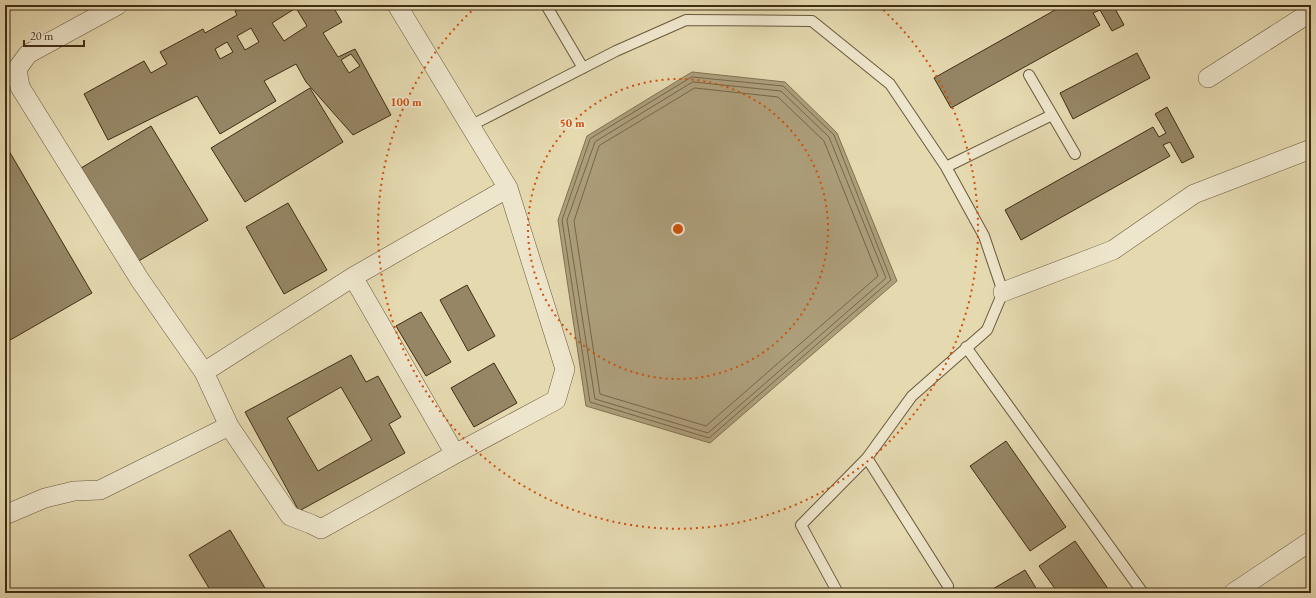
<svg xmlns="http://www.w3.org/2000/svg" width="1316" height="598" viewBox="0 0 1316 598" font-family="'EB Garamond',serif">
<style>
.water{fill:#ad9f7b;stroke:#817152}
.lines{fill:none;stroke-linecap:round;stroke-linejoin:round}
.shore{stroke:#766648;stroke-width:1}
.building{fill:#968665;stroke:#402d14;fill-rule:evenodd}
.lane-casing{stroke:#69583b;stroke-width:12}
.street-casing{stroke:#69583b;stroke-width:20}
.lane{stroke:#eee6cc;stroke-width:10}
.street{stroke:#eee6cc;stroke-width:19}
.ring{fill:none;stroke:#cf520d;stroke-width:2;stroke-dasharray:2 4}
.centre{fill:#cf520d;stroke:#eee6cc;stroke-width:2}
.ring-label{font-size:12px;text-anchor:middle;font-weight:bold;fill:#cf520d;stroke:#eee6cc;stroke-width:3.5;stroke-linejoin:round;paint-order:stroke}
</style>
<rect width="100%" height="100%" fill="#e5d9b0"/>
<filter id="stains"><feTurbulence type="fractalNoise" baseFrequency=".005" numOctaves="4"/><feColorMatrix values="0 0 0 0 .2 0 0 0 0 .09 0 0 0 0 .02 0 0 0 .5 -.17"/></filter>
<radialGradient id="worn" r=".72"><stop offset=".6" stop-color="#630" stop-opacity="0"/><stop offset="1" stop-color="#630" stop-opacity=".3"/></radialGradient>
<path class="water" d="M692 72 785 82 837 133 897 281 710 443 586 406 558 220 587 136Z"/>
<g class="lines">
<path class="shore" d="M692 77 783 86 834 135 891 280 709 438 590 402 562 220 590 139Z
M693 82 781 91 829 137 886 278 708 433 595 399 567 220 595 142Z
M695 88 778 97 824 141 878 276 706 426 600 394 574 221 599 146Z"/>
</g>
<path class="building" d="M245 5H332L342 22 323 33 338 57 355 49 391 115 353 135 306 82 296 64 264 81 276 101 220 134 197 96 108 140 84 94 144 61 151 73 167 64 160 52 203 29 205 33 237 15 235 11ZM296 8 307 26 284 41 272 23ZM251 28 259 42 245 50 237 36ZM227 42 233 52 220 59 215 49ZM351 54 360 66 349 73 341 60Z
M1064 5H1113L1124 25 1112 31 1100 10 1093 13 1100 25 951 108 934 78Z
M1137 53 1150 78 1073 119 1060 93Z
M310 88 343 142 245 202 211 148Z
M1167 107 1194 157 1182 163 1170 142 1163 145 1170 156 1021 240 1005 210 1153 127 1159 137 1166 133 1155 114Z
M151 126 208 220 137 262 81 168Z
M5 144 92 293 5 343Z
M288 203 327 270 284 294 246 227Z
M467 285 495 336 468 351 440 300Z
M421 312 451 362 426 376 396 326Z
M351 355 366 382 378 376 401 417 389 424 405 453 299 511 245 412ZM341 387 372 440 318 471 287 418Z
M494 363 517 403 474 427 451 388Z
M1006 441 1066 527 1030 551 970 466Z
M230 530 268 593H212L189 555Z
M1075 541 1111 593H1058L1039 566Z
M1025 570 1039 593H986Z"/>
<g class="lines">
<g class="lane-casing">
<path id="lane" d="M546 5 583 68
M1029 75 1075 154
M470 126 616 51 686 20 812 21 890 84 946 167 984 236 1003 292 987 330 912 396 867 458 801 525 838 593
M946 167 1052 115
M966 347 1143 593
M867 458 948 586"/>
</g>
<g class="street-casing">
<path id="street" d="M118 5 28 54 17 69 20 87 140 280 204 372 229 426 290 516 311 524 321 529 455 454 556 400 565 369 508 188 397 5
M1208 78 1311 12
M353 277 455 454
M1003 292 1113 250 1194 194 1311 149
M204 372 353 277 508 188
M5 515 45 498 74 491 100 490 229 426
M1233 593 1311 541"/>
</g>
<use href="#lane" class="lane"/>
<use href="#street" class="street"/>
</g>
<g class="ring">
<circle cx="678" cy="229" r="150"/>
<path d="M879 6A300 300 0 1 1 477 6"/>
</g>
<circle cx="678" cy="229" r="6" class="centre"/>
<g class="ring-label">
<text x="406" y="106">100 m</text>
<text x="572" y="127">50 m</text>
</g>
<rect width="1316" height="598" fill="none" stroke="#e5d9b0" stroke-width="20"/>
<rect x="6" y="6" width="1304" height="586" fill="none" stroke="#402d14" stroke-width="2"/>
<rect x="10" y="10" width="1296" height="578" fill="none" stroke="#402d14"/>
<path d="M24 40v6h60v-6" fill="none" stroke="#402d14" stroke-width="2"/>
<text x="30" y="40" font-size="12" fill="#402d14" stroke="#eee6cc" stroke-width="3" paint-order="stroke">20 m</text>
<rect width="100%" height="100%" filter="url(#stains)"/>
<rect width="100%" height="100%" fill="url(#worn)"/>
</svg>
